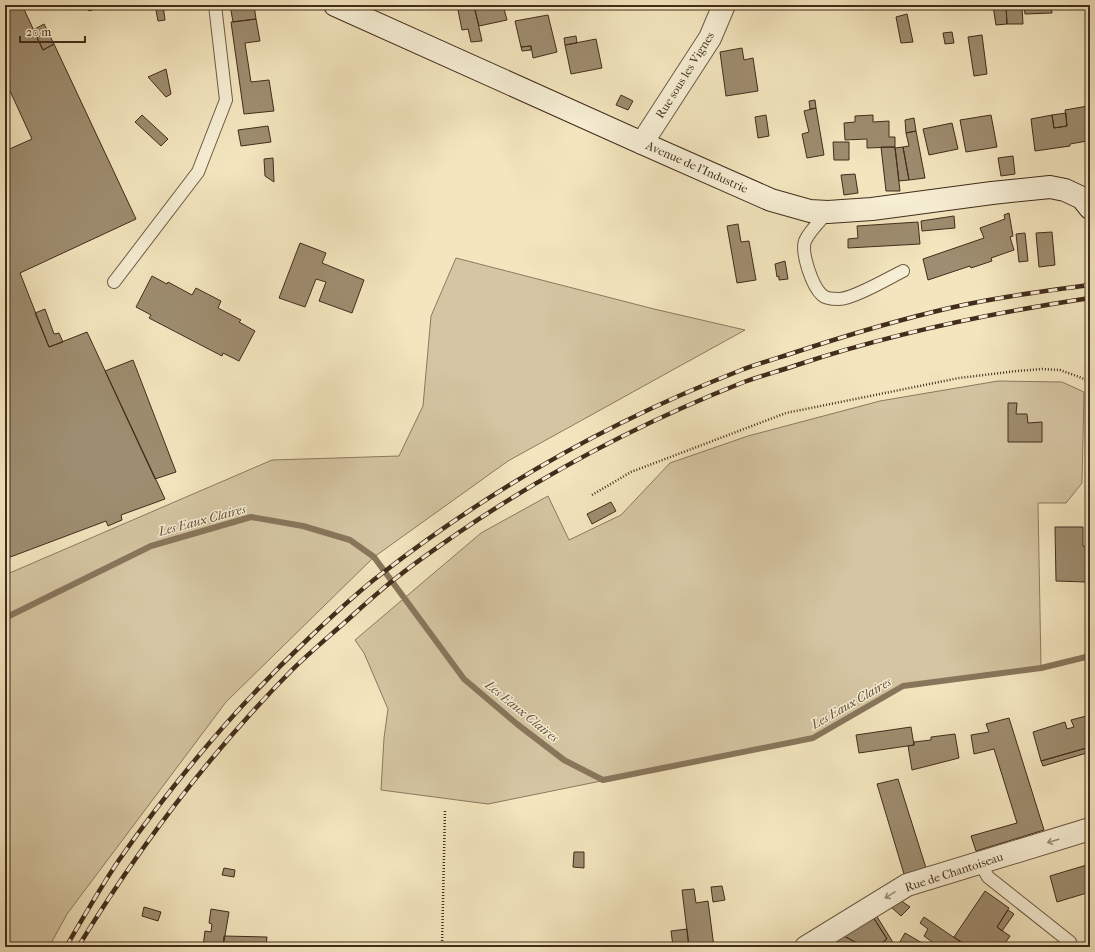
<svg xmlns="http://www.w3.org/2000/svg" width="1095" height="952" viewBox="0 0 1095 952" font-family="'IM FELL French Canon',serif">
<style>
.green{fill:#d5c6a3;stroke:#8c795f}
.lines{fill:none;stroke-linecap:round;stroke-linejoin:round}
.stream{stroke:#88765c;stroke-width:6}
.building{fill:#9e8d70;stroke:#422c1b}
.lane-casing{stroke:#6e5a44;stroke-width:14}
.street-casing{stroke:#6e5a44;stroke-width:24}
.secondary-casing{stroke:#422c1b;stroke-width:24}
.path{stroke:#422c1b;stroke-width:2.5;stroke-dasharray:1 2;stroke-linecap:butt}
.lane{stroke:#f7efd5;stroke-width:12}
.street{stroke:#f7efd5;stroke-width:22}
.secondary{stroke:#f7efd5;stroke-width:22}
.rail-casing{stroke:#422c1b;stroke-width:4.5}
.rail{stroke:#f7efd5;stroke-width:3;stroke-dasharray:9;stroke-linecap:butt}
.oneway{stroke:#9c8e78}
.labels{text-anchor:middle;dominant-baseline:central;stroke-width:3;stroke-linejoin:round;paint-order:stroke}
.street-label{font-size:12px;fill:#422c1b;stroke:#f7efd5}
.water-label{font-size:13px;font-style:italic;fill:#65513b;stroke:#f7efd5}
</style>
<rect width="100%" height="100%" fill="#f3e6bf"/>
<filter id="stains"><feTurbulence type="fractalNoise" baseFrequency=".005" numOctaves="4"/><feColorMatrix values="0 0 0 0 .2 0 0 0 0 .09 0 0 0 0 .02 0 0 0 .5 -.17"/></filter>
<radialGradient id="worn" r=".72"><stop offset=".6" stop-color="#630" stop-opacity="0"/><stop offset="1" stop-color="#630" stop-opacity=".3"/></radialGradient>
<path class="green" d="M456 258 654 309 745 330 508 461 374 557 226 702 67 914 49 947H5V575L272 460 399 456 423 406 431 316Z
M998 381 1062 382 1084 392 1082 483 1066 503H1038L1041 668 903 686 813 738 488 804 381 790 384 738 388 709 364 653 355 640 481 533 548 496 569 540 621 515 670 463 748 436 880 401Z"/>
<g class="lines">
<path class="stream" d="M5 618 151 546 251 517 303 526 350 540 374 557 464 679 517 724 564 760 603 780 813 738 903 686 1041 668 1090 656"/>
</g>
<path class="building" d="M5 5H22L43 50 54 44 136 219 20 273 49 347 87 332 165 499 121 515 122 520 108 526 106 521 5 559V151L32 139 5 80Z
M85 5H100L101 7 89 11Z
M155 5H163L165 20 158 21Z
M230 5H254L256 19 233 22Z
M457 5H474L482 41 471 42 468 29 462 30Z
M482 5H503L507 20 479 26 474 7Z
M1024 5H1051L1052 13 1025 14Z
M993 6H1006L1007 24 996 25Z
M1006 6H1022L1023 24H1007Z
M907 14 913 42 901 43 896 17Z
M548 15 557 52 533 58 531 46 521 47 515 21Z
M256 19 260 41 245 43 251 82 269 80 274 111 244 114 231 22Z
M44 24 54 44 43 50 33 30Z
M952 32 954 43 945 44 943 33Z
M982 35 987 74 974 76 968 37Z
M576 36 577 43 565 45 564 38Z
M596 39 602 68 571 74 565 45Z
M531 46V50L522 51 521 47Z
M742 48 744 60 753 58 758 91 726 96 720 52Z
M166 69 171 94 166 97 148 77Z
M621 95 633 101 628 110 616 105Z
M815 100 816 108 810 109 809 101Z
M1088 106 1087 141 1070 144V146L1035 151 1031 119 1052 115 1054 128 1067 126 1065 110Z
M816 108 824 155 807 158 802 134 809 132 804 111Z
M1066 113 1067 126 1054 128 1052 115Z
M142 115 168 139 161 146 135 122Z
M766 115 769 136 758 138 755 117Z
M873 115V122L889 121V137H895V147L867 148V139L845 140 844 123 855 122V116Z
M991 115 997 147 966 152 960 120Z
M914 118 916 131 906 133 905 120Z
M952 123 958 149 929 155 923 129Z
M268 126 271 142 241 146 238 130Z
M916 131 925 178 909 180 903 147 909 146 906 133Z
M833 142H849V160H834Z
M881 147H895L900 191H886Z
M903 147 909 180 899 181 895 148Z
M1013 156 1015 174 1001 176 998 158Z
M273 158 274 182 265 176 264 159Z
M855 174 858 193 844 195 841 175Z
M1009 213 1013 236 1010 237 1014 250 991 258 992 261 971 268 970 266 928 280 923 259 984 238 980 228 1005 219 1004 215Z
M954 216 955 228 922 231 921 221Z
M918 222 920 244 848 248V239L858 238 857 226Z
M738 224 741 242 749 241 756 280 737 283 727 226Z
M1052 232 1055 265 1039 267 1036 233Z
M1025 233 1028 261 1019 262 1016 234Z
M300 243 326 253 322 263 364 280 352 313 319 301 326 282 316 279 305 307 279 298Z
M785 261 788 279 779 280V276L777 277 775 264Z
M152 276 167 284 168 282 192 295 196 288 221 301 218 308 241 320 239 322 255 331 239 361 223 353 222 356 149 318 151 315 136 307Z
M45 309 54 334 59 333 63 342 49 347 35 313Z
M133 360 176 472 155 479 105 371Z
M1008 403H1017L1016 414H1027L1028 423 1042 422V442H1008Z
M611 502 616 511 592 524 587 514Z
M1055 527H1083V546L1086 547V582L1056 581Z
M1090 715V747L1041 761 1033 732 1065 722 1067 729 1074 727 1071 720Z
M1009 718 1044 830 976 851 971 836 1017 823 994 749 974 754 971 735 989 732 986 724Z
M911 727 914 745 859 753 856 735Z
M955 734 959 758 912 770 908 746 914 745V742L931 740V737Z
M1090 747V752L1043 766 1041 761Z
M898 779 926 868 904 874 877 784Z
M574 852H584V868L573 867Z
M1090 864V892L1057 902 1050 876Z
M224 868 235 870 234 877 222 875Z
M722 886 725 900 713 902 711 887Z
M694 889 696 903 708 901 714 947H689L682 890Z
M985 891 1009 908 997 927 1010 936 1003 946 1005 947H969L954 937Z
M900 900 910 907 901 916 890 906Z
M144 907 161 912 158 921 142 916Z
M211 909 229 912 223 947H203L205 931 211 932 212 924 209 923Z
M1008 910 1014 914 1002 931 997 927Z
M876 915 894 944 890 947H876L887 939 873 917Z
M873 917 887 939 876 947H864L844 936Z
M924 917 962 943 959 947H939L924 936 928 929 920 923Z
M687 929 689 947H666L673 946 671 931Z
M905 933 929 947H897Z
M224 936 267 937 266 947H223Z
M844 936 864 947H829Z
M339 945 360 946V947H339Z"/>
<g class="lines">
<g class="lane-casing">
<path id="lane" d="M828 212C820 221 810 230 805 241 801 253 812 286 822 295 826 299 834 299 839 299 853 299 889 278 903 271
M114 282 198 172 226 100 215 5
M980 863 988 877 1070 942"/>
</g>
<g class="street-casing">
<path id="street" d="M642 143 710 38 724 5
M806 947 907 885 1090 829"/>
</g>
<g class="secondary-casing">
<path id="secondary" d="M335 5 642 143 771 200 810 211 828 212 872 209 992 193 1050 187 1065 190 1082 198 1090 208"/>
</g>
<path class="path" d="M592 495 631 472 786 413 959 378 1017 371 1042 369 1060 370 1082 378 1090 383
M442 947 445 809"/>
<use href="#lane" class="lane"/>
<use href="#street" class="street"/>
<use href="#secondary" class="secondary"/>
<g class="rail-casing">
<path id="rail" d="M66 947C83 918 100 888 119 860 175 780 238 705 309 638 332 616 355 594 380 575 489 490 610 421 739 371 754 365 771 360 787 355 835 339 884 324 933 312 984 299 1038 292 1090 285
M78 947C139 847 209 754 292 670 308 654 326 639 343 624 362 607 380 590 400 575 420 559 441 545 461 531 549 471 645 421 744 382 761 376 779 371 797 365 893 333 991 313 1090 298"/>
</g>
<use href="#rail" class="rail"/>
</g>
<defs><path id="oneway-shaft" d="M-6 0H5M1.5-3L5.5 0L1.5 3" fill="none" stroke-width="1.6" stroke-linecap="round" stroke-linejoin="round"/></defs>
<g class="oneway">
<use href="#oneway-shaft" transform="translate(1053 841) rotate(163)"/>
<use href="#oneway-shaft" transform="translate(890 895) rotate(148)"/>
</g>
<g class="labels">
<g class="street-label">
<text transform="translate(685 75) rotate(-58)">Rue sous les Vignes</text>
<text transform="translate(697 167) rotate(24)">Avenue de l'Industrie</text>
<text transform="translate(954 872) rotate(-18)">Rue de Chantoiseau</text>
</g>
<g class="water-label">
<text transform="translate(202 520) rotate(-15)">Les Eaux Claires</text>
<text transform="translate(851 703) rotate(-30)">Les Eaux Claires</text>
<text transform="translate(522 711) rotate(39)">Les Eaux Claires</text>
</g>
</g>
<rect width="1095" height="952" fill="none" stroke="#f3e6bf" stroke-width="20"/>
<rect x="6" y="6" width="1083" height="940" fill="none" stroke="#422c1b" stroke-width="2"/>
<rect x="10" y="10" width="1075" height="932" fill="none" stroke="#422c1b"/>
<path d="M20 36v6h65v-6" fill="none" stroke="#422c1b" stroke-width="2"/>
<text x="26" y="36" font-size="12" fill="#422c1b" stroke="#f7efd5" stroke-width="3" paint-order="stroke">20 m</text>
<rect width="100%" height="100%" filter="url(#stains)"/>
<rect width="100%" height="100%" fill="url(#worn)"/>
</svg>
